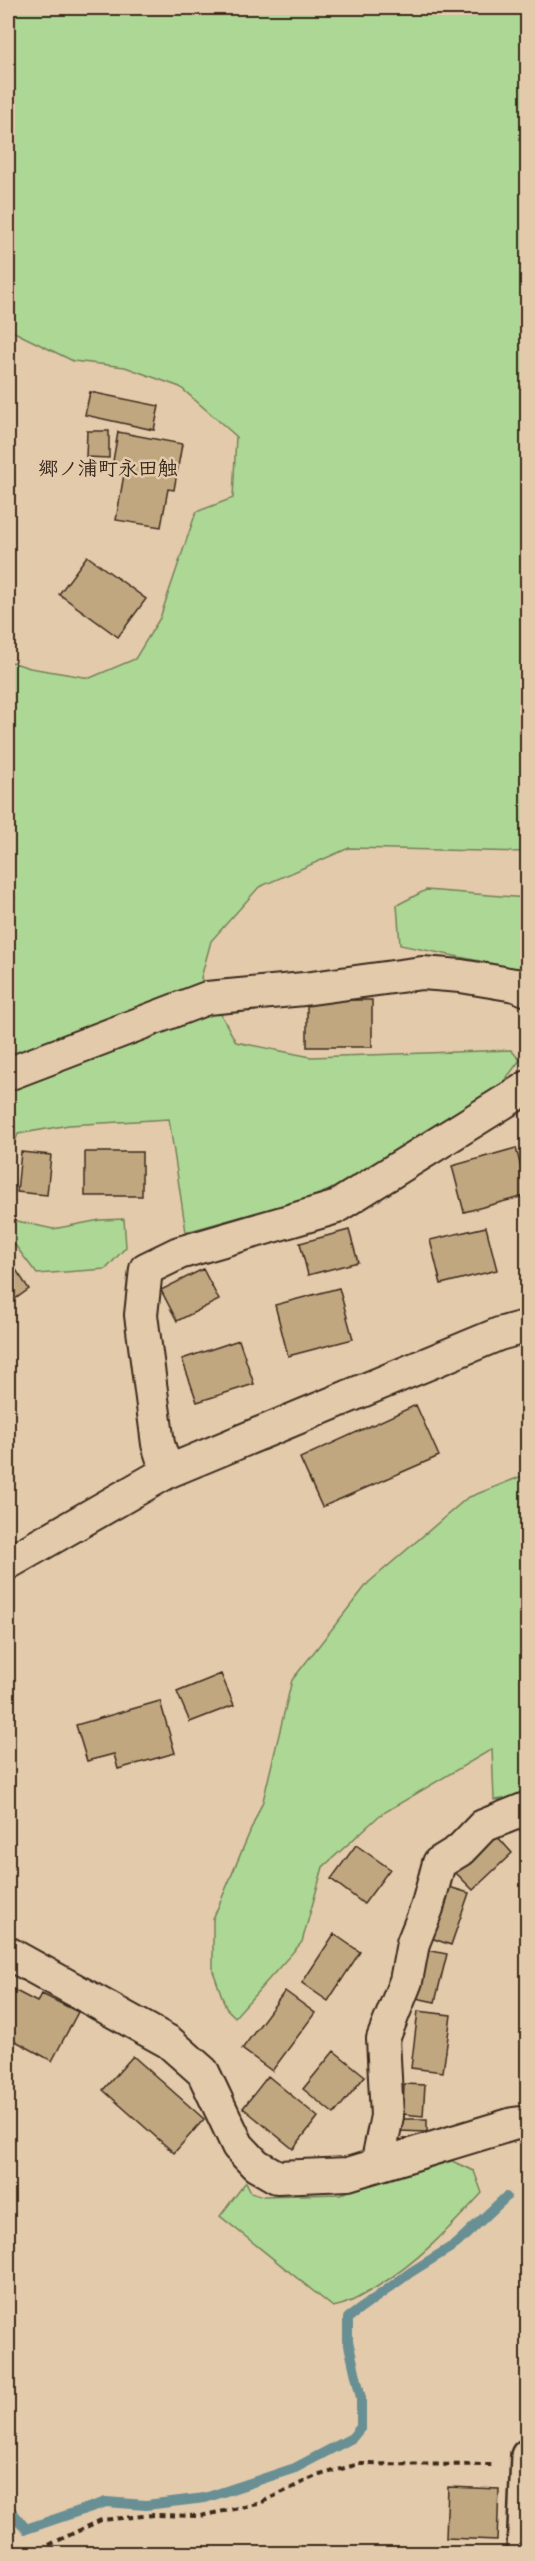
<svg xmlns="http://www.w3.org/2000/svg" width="535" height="2561" viewBox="0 0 535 2561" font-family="'Patrick Hand','Klee One',sans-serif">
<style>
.green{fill:#add794;stroke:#748059;stroke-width:1.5}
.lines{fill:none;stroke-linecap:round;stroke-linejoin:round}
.stream{stroke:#678f94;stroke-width:10}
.building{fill:#c0a77f;stroke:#3b2a1e;stroke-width:1.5}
.minor-casing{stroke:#3b2a1e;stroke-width:36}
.tertiary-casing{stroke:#3b2a1e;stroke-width:38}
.path{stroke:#3b2a1e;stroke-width:4;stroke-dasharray:6 4.5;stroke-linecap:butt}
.minor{stroke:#e3caab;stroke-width:32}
.tertiary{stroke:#e3caab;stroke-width:33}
.labels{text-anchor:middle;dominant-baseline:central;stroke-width:5;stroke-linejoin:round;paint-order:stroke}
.quarter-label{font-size:20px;font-weight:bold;fill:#3b2a1e;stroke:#e3caab}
</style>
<rect width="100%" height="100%" fill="#e3caab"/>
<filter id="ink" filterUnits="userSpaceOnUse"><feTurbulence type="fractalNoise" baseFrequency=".0167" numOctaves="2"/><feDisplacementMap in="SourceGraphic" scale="12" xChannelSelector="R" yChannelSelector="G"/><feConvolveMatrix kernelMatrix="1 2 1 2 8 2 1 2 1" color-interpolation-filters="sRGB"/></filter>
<g filter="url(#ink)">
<path class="green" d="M8 8H527V852L349 848 259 887 211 941 201 978 236 1042 311 1057 511 1050 520 1060 493 1096 367 1175 309 1198 186 1232 169 1119 69 1125 18 1134 8 1162V924L15 897 8 895V661L30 668 90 678 135 659 160 618 196 512 233 498 236 436 180 387 125 367 73 361 8 329Z
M426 890 527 898V968H514L400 945 397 905Z
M8 1219 53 1229 100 1220 124 1219 126 1247 106 1269 37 1274 11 1240 8 1241Z
M527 1474 528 1789 522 1797 494 1800 492 1749 380 1815 323 1867 302 1942 235 2017 226 2008 213 1971V1919L263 1801 292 1680 368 1583 467 1498Z
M452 2161 474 2171 482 2193C449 2229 417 2263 375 2288 360 2297 349 2304 333 2307L220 2216 246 2182 251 2192 263 2196 340 2194Z"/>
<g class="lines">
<path class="stream" d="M8 2507 26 2529 106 2502 146 2505 205 2498 295 2468 352 2438 361 2427V2398L348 2341V2318L411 2272 456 2244 506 2197"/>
</g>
<path class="building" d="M90 392 159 406 154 430 85 415Z
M87 431H109V458L86 457Z
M118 432 182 444 174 490 168 489 161 527 116 520 126 463 113 461Z
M87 556 146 599 118 637 59 594Z
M307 1000H372V1047H307Z
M516 1148 528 1195 464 1212 452 1166Z
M21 1152 51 1155 47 1195 17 1192Z
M85 1152H142V1196H85Z
M486 1227 497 1270 441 1284 430 1240Z
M349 1230 358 1262 308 1275 300 1243Z
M8 1258 29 1289 8 1304Z
M203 1269 219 1300 177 1321 161 1290Z
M339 1288 353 1339 288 1356 275 1305Z
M239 1340 254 1384 197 1402 182 1359Z
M416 1405 439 1456 322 1507 300 1458Z
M221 1674 234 1705 190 1722 177 1692Z
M160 1701 175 1753 118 1769 114 1754 87 1761 76 1725Z
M496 1835 512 1853 473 1890 456 1873Z
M356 1845 390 1869 364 1904 331 1879Z
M449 1887 469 1893 451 1945 431 1938Z
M334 1934 360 1952 328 2001 302 1983Z
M422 1949 447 1954 435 2002 411 1997Z
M8 1987 37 2002 42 1994 78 2012 52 2061 8 2037Z
M285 1991 315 2013 272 2071 242 2049Z
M418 2011 451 2015 443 2072 411 2068Z
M334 2051 365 2076 334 2114 303 2089Z
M133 2056 204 2119 174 2153 103 2090Z
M268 2076 318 2117 293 2149 243 2108Z
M404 2084 425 2085 423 2116 403 2114Z
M400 2119H427V2132L399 2131Z
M448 2487 499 2489 497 2540 446 2538Z"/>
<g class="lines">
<g class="minor-casing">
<path id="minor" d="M8 1074 207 998 304 989 422 973 461 976 515 985 528 990
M167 1472 158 1444 141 1315 146 1269 179 1253 334 1208 528 1087
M8 1563 167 1472 499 1334 528 1326
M8 1953 169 2042 203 2072 238 2146 256 2165 277 2177 348 2174 513 2124 528 2122
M377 2165 387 2116 383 2039 406 1981 413 1943 427 1908 439 1863 460 1850 483 1826 528 1808"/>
</g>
<g class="tertiary-casing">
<path id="tertiary" d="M524 2554 528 2456"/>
</g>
<path class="path" d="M8 2544 15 2552 23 2554
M30 2554 101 2520 154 2515 200 2516 258 2504 316 2476 359 2464 492 2465"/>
<use href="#minor" class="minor"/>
<use href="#tertiary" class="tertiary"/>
</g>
</g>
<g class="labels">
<g class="quarter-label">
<text x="108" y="467">郷ノ浦町永田触</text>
</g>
</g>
<rect width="535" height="2561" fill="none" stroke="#e3caab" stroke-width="30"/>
<rect x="15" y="15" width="505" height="2531" fill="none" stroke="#3b2a1e" stroke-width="2" filter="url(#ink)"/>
</svg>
